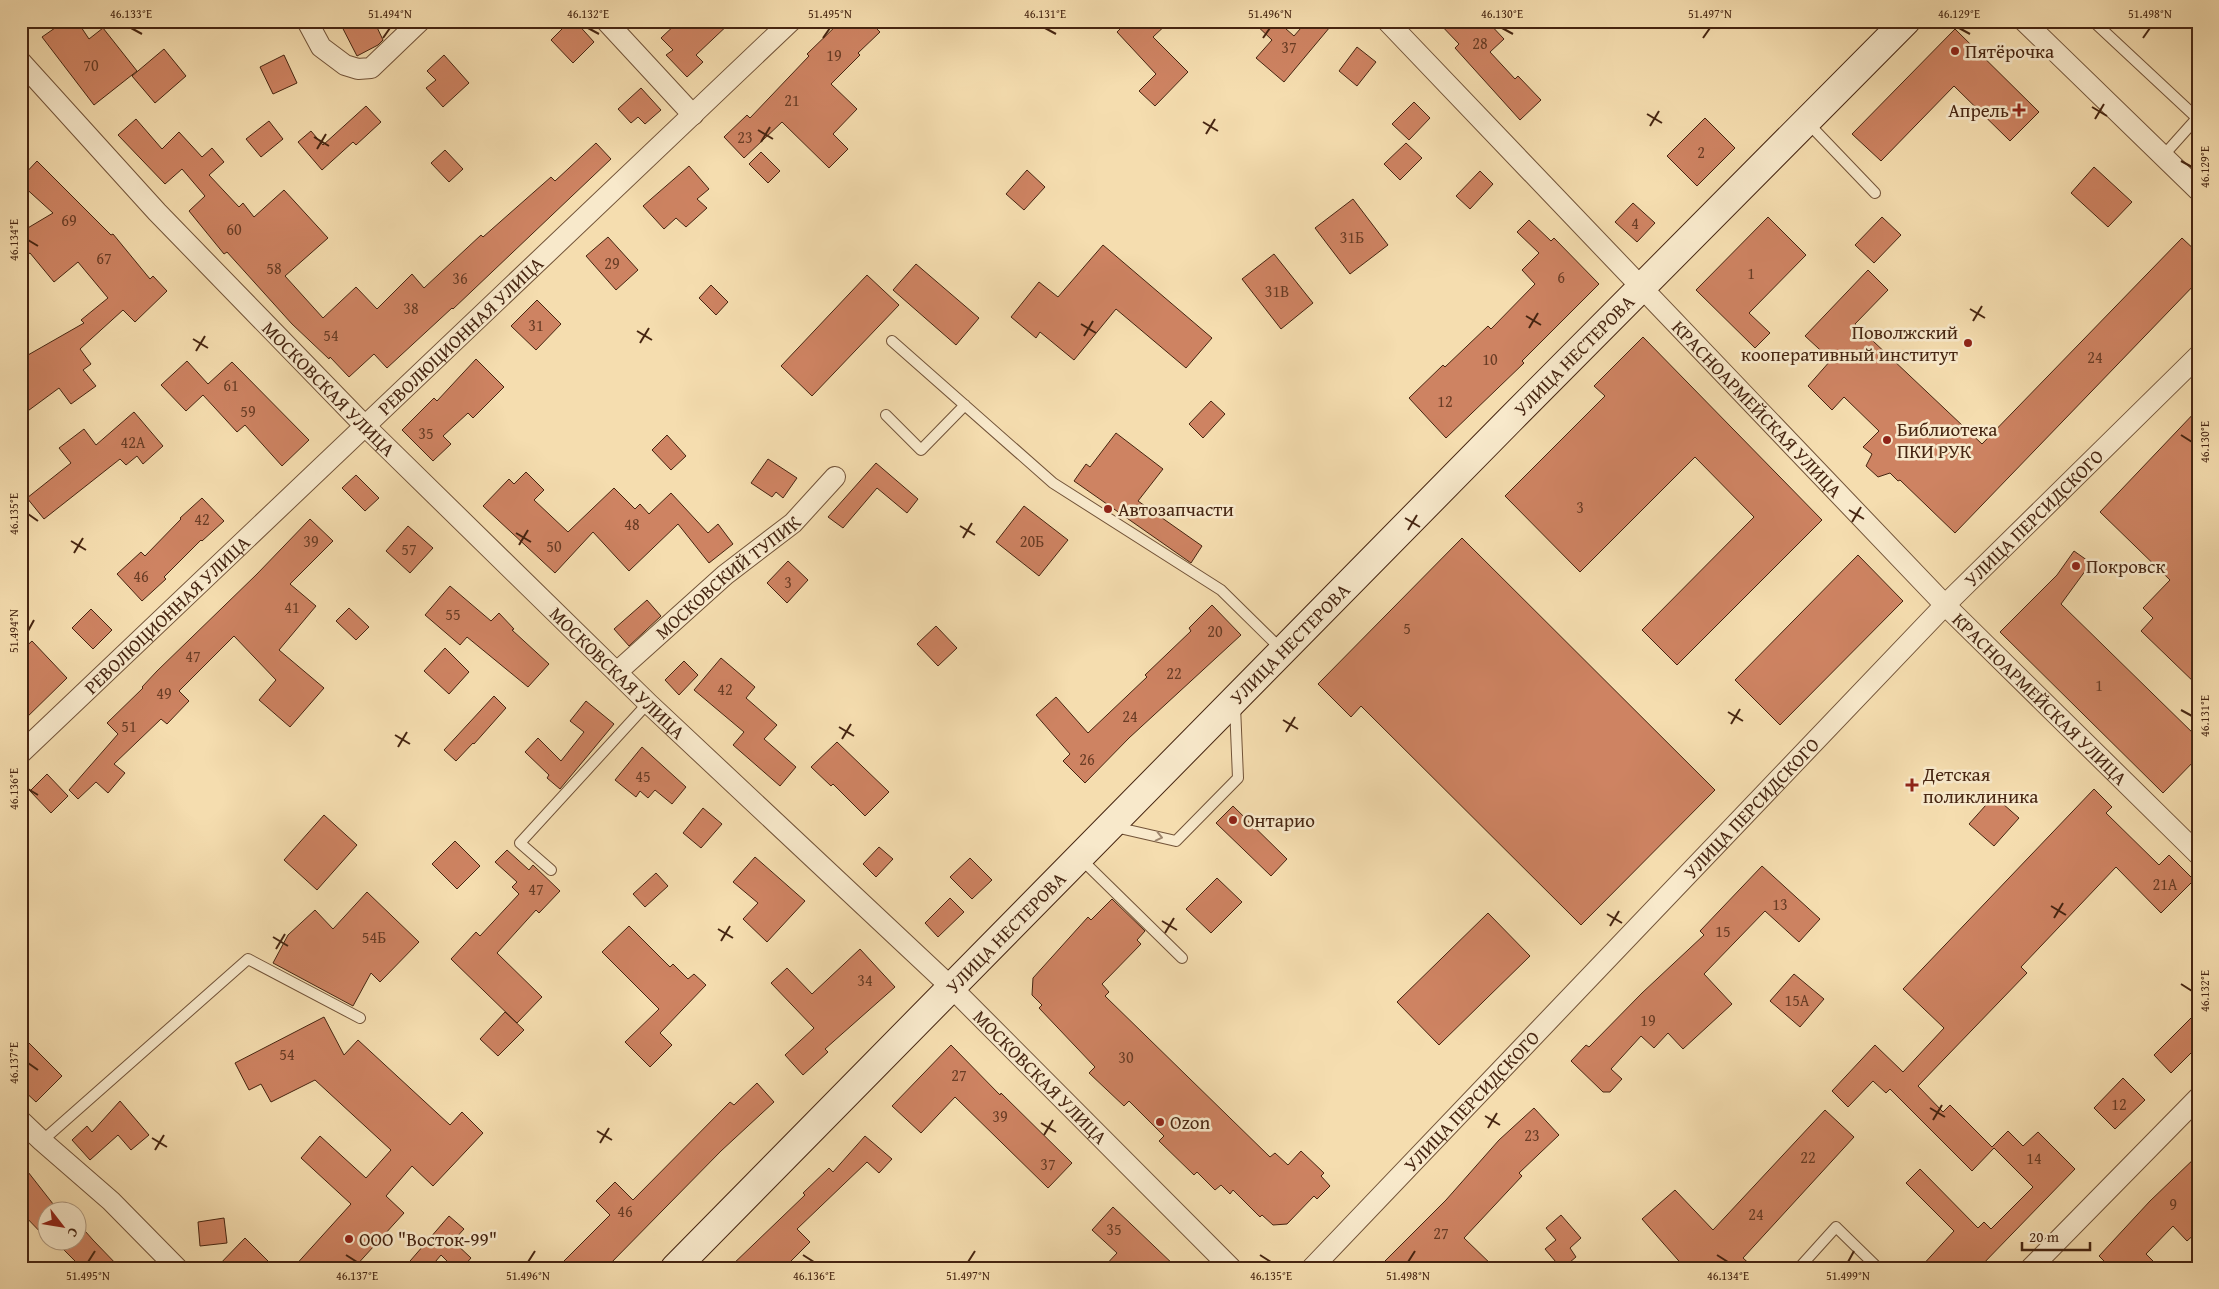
<svg xmlns="http://www.w3.org/2000/svg" width="2219" height="1289" viewBox="0 0 2219 1289" font-family="'Gentium Book Plus',serif">
<style>
.building{fill:#ce8362;stroke:#462511}
.lines{fill:none;stroke-linecap:round;stroke-linejoin:round}
.lane-casing{stroke:#725338;stroke-width:12}
.street-casing{stroke:#725338;stroke-width:22}
.secondary-casing{stroke:#462511;stroke-width:30}
.lane{stroke:#f8e9cb;stroke-width:10}
.street{stroke:#f8e9cb;stroke-width:20}
.secondary{stroke:#f8e9cb;stroke-width:28}
.oneway{stroke:#9f876e}
.ticks{fill:none;stroke:#462511;stroke-width:2}
.poi-dot{fill:#8f2418;stroke:#f8e9cb;stroke-width:2}
.labels{text-anchor:middle;dominant-baseline:central;stroke-width:5;stroke-linejoin:round;paint-order:stroke}
.number-label{font-size:16px;fill:#683c25}
.poi-label{font-size:19px;fill:#462511;stroke:#f8e9cb;text-anchor:start}
.street-label{font-size:19px;fill:#462511;stroke:#f8e9cb}
.neatline{fill:none;stroke:#462511;stroke-width:2}
.ticks-label{font-size:12px;text-anchor:middle;fill:#462511}
</style>
<rect width="100%" height="100%" fill="#f5ddaf"/>
<filter id="stains"><feTurbulence type="fractalNoise" baseFrequency=".004" numOctaves="4"/><feColorMatrix values="0 0 0 0 .2 0 0 0 0 .09 0 0 0 0 .02 0 0 0 .5 -.17"/></filter>
<radialGradient id="worn" r=".72"><stop offset=".6" stop-color="#630" stop-opacity="0"/><stop offset="1" stop-color="#630" stop-opacity=".3"/></radialGradient>
<path class="building" d="M65 21H77L89 39 103 28 137 71 94 105 42 37Z
M339 21H374L383 40 378 45 357 56Z
M570 21H575L594 42 573 63 551 40Z
M679 21H732L696 55 703 62 687 77 666 55 673 50 661 38Z
M841 21H869L880 32 858 53 860 55 831 84 857 109 833 134 848 149 829 168 782 122 744 158 724 137 747 115 750 118 809 56 807 54Z
M1128 21H1170L1153 37 1188 72 1155 106 1139 91 1156 74 1117 32Z
M1252 21H1277L1294 36 1307 21H1335L1284 82 1256 58 1272 40Z
M1437 21H1487L1504 39 1490 52 1515 79 1518 76 1541 100 1520 120 1455 48 1459 44Z
M1955 29 2039 112 2010 141 1954 86 1881 161 1852 134Z
M1357 47 1376 62 1357 86 1339 71Z
M164 49 186 76 155 103 132 76Z
M284 55 297 83 273 94 260 67Z
M444 55 469 83 443 107 426 88 436 80 427 71Z
M641 88 661 110 645 124 638 117 631 123 618 109Z
M1414 102 1430 118 1409 140 1392 124Z
M366 106 381 122 356 145 353 142 322 170 298 142 311 131 323 145Z
M1705 118 1735 148 1697 186 1667 156Z
M136 119 162 149 179 132 202 157 212 148 224 162 209 175 239 207 243 203 254 217 284 190 328 238 285 276 323 318 356 287 377 309 412 274 424 288 481 235 483 237 551 177 555 181 596 143 611 159 453 309 452 308 387 368 374 354 349 377 330 357 329 359 292 324 227 252 224 254 189 211 205 196 182 169 165 184 118 135Z
M269 121 283 139 261 157 246 139Z
M1406 143 1422 158 1400 180 1384 164Z
M445 150 463 169 449 182 431 163Z
M761 152 780 171 768 183 749 164Z
M37 161 111 235 113 234 150 279 153 276 167 291 135 322 123 310 80 349 91 364 83 370 96 386 71 404 59 388 21 416V359L84 323 81 320 108 298 78 262 54 282 30 253 21 258V232L53 213 21 184V178Z
M689 166 709 189 697 199 707 208 686 227 676 218 664 229 643 206Z
M2094 167 2132 202 2108 227 2071 193Z
M1027 170 1045 187 1024 210 1006 194Z
M1480 171 1493 184 1470 209 1456 196Z
M1353 199 1388 245 1350 274 1315 228Z
M1633 203 1655 223 1637 242 1615 222Z
M1768 217 1806 255 1749 313 1770 333 1755 348 1696 290Z
M1882 217 1901 235 1874 263 1855 245Z
M1529 220 1551 241 1554 238 1599 284 1522 361 1524 363 1446 438 1409 398 1443 365 1445 367 1488 326 1491 329 1535 284 1522 270 1539 253 1517 232Z
M608 237 638 270 616 290 586 256Z
M2182 238 2198 253V281L1955 533 1900 480 1898 481 1890 473 1878 477 1866 466 1872 454 1863 447 1879 431 1844 397 1832 410 1808 386 1831 360 1805 336 1868 270 1888 290 1855 324 1982 444Z
M1103 245 1212 338 1186 368 1116 309 1074 360 1040 332 1036 338 1011 317 1039 282 1058 297Z
M1274 254 1313 303 1281 329 1242 279Z
M916 264 979 318 956 345 893 290Z
M867 275 899 305 812 396 781 366Z
M711 285 728 302 716 315 699 298Z
M537 300 561 324 536 350 511 326Z
M1643 337 1822 520 1677 665 1642 630 1754 517 1695 457 1580 572 1505 496 1605 396 1594 386Z
M476 359 504 387 473 418 468 413 443 436 451 444 433 461 402 430 434 398 437 401Z
M187 361 208 384 232 362 309 440 282 466 245 425 237 432 203 395 186 411 161 385Z
M1211 401 1225 414 1203 438 1189 424Z
M2198 409V686L2141 631 2153 618 2143 608 2170 580 2100 512Z
M134 412 163 446 143 464 137 456 126 465 120 459 44 519 27 498 71 463 59 448 84 429 96 445Z
M1116 433 1163 469 1138 501 1202 546 1191 563 1074 481 1086 464 1090 467Z
M667 435 686 456 671 470 652 450Z
M768 459 797 478 783 498 776 492 772 497 751 483Z
M876 463 918 499 907 513 877 488 843 528 828 517Z
M526 472 544 490 534 500 568 532 614 488 635 509 640 504 649 514 671 493 708 533 718 524 733 544 709 563 678 524 629 571 593 532 555 573 483 506 509 479 514 484Z
M356 475 379 498 365 511 342 488Z
M202 498 224 521 202 541 201 540 164 577 166 579 142 601 117 574 141 552 145 556 181 519 180 518Z
M1024 506 1068 540 1039 576 996 542Z
M310 519 333 541 290 584 316 606 279 650 324 688 290 727 259 700 276 680 234 636 179 691 189 701 167 724 161 719 114 764 125 773 108 793 96 782 78 799 69 790 118 734 107 723 143 688 142 687 157 671 257 574Z
M408 526 433 548 410 573 386 551Z
M1462 538 1715 790 1581 925 1361 706 1351 717 1318 684Z
M2074 551 2091 563 2061 604 2198 738V757L2163 793 2000 632 2057 575Z
M1858 555 1903 601 1780 725 1735 680Z
M788 561 808 580 787 603 767 583Z
M450 586 491 621 499 613 514 629 512 630 549 664 528 687 467 637 460 645 425 615Z
M647 600 661 616 629 646 614 629Z
M1212 605 1241 635 1129 738 1085 783 1063 761 1070 754 1036 715 1056 697 1088 733 1147 677 1145 675 1191 631 1189 628Z
M349 608 369 627 356 640 336 621Z
M91 609 112 630 93 649 72 628Z
M936 626 957 648 938 666 917 644Z
M32 641 67 678 21 723V651Z
M445 648 469 672 449 694 424 671Z
M721 658 755 687 746 698 777 725 764 739 796 767 780 786 733 745 744 732 694 690Z
M684 661 698 675 679 695 665 680Z
M494 696 506 708 474 744 473 743 456 761 444 750Z
M586 701 614 724 560 789 547 778 549 775 525 752 538 738 561 761 584 732 570 721Z
M837 742 889 792 865 816 833 784 831 786 811 767Z
M642 747 686 787 672 804 655 790 648 798 640 791 636 797 615 780Z
M47 774 68 796 51 813 30 791Z
M2094 789 2112 807 2106 813 2159 865 2169 855 2194 880 2161 913 2116 867 2021 967 2027 973 1918 1086 1943 1112 1950 1105 1992 1147 2008 1131 2023 1146 2038 1132 2075 1169 1979 1268H1920L1954 1231 1906 1183 1920 1169 1978 1228 1984 1222 1991 1229 2033 1187 1994 1148 1972 1171 1890 1089 1886 1093 1873 1081 1848 1107 1832 1091 1875 1045 1903 1072 1944 1028 1903 989Z
M1994 796 2019 818 1994 846 1969 824Z
M1233 806 1287 859 1271 876 1216 823Z
M703 808 722 824 701 848 683 833Z
M324 815 357 845 317 890 284 860Z
M455 841 480 866 457 889 432 864Z
M879 847 893 859 876 877 863 864Z
M507 850 529 870 533 865 560 891 539 913 536 910 497 953 542 997 517 1023 451 959 476 932 480 936 519 894 512 887 517 882 495 862Z
M755 857 805 901 767 942 743 919 758 903 733 882Z
M970 858 992 880 972 899 950 877Z
M1762 866 1820 919 1799 942 1765 911 1704 974 1732 1004 1683 1049 1668 1033 1654 1048 1641 1036 1611 1069 1622 1079 1610 1092H1603L1571 1061 1586 1045 1589 1047 1642 993 1704 935 1700 931Z
M656 873 668 886 645 907 633 894Z
M1217 878 1242 902 1211 933 1186 909Z
M367 892 419 942 380 982 371 973 353 1006 273 963 288 935 315 910 333 929Z
M950 898 964 912 938 937 925 923Z
M1112 899 1145 931 1137 940 1141 944 1102 984 1109 992 1105 996 1270 1157 1275 1153 1288 1165 1301 1151 1324 1173 1321 1176 1330 1186 1317 1199 1314 1196 1287 1224 1273 1225 1262 1215 1260 1217 1233 1190 1230 1194 1221 1185 1215 1190 1197 1172 1194 1175 1159 1141 1164 1136 1129 1101 1124 1106 1089 1073 1095 1067 1039 1008 1042 1005 1032 995 1033 978 1088 917 1091 920Z
M1488 913 1530 956 1439 1045 1397 1002Z
M629 926 670 967 673 964 688 979 694 974 706 985 660 1033 672 1045 650 1067 625 1042 659 1009 602 952Z
M860 949 895 987 825 1049 828 1052 803 1075 785 1055 814 1028 771 983 787 968 812 994Z
M1794 974 1824 999 1800 1027 1770 1001Z
M2198 1011V1046L2171 1073 2154 1055Z
M505 1012 524 1030 498 1056 480 1039Z
M324 1017 344 1055 358 1040 450 1125 462 1112 483 1133 433 1186 412 1166 386 1196 404 1213 354 1268H293L351 1204 301 1158 320 1136 366 1178 391 1150 315 1080 271 1102 261 1084 249 1090 235 1063Z
M21 1035 62 1076 36 1102 21 1088Z
M951 1045 1000 1095 1001 1093 1072 1163 1048 1188 955 1097 921 1133 892 1106Z
M2123 1078 2145 1100 2115 1129 2094 1108Z
M757 1083 774 1102 721 1151 606 1268H557L610 1215 596 1201 615 1182 633 1200 730 1102 734 1105Z
M120 1101 149 1135 131 1150 118 1135 90 1160 72 1140 87 1126 92 1132Z
M1534 1108 1559 1135 1519 1173 1522 1176 1464 1238 1495 1268H1378L1446 1200 1499 1140Z
M1825 1110 1854 1137 1743 1258 1754 1268H1685L1642 1219 1675 1190 1713 1230Z
M865 1136 892 1159 879 1173 867 1162 797 1229 810 1242 784 1268H729L805 1195 803 1193 829 1168 833 1172Z
M2198 1155V1231L2187 1241 2173 1226 2146 1254 2160 1268H2111L2099 1256 2150 1201Z
M21 1163 57 1209 61 1206 67 1212H48V1240L21 1212Z
M1113 1207 1132 1225 1177 1268H1103L1117 1253 1092 1230Z
M1561 1215 1581 1238 1570 1248 1576 1257 1563 1268H1561L1545 1249 1556 1240 1546 1228Z
M449 1216 464 1229 453 1241 471 1258 462 1268H454L441 1255 430 1268H404Z
M224 1218 227 1243 200 1246 198 1222Z
M78 1223 93 1240 120 1268H82L56 1242H78Z
M245 1238 275 1268H216Z"/>
<g class="lines">
<g class="lane-casing">
<path id="lane" d="M2093 21 2197 118 2163 156
M1807 122 1875 193
M892 341 1053 483 1221 590 1281 649
M886 415 921 450 965 405
M1115 827 1176 841 1238 778 1235 706
M1080 858 1182 958
M551 870 520 843 648 703
M42 1141 248 959 360 1018
M1799 1268 1836 1227 1878 1268"/>
</g>
<g class="street-casing">
<g id="street">
<path d="M307 21 321 47 345 65 358 69 371 68 420 21"/>
<path d="M606 21 693 115"/>
<path id="s1" d="M1387 21 1945 605 2198 854"/>
<path d="M2024 21 2198 190"/>
<path id="s2" d="M21 62 157 212 364 425 648 703 952 988 1231 1268"/>
<path id="s3" d="M617 672 725 575 793 523 835 477"/>
<path id="s4" d="M21 753 791 21"/>
<path d="M21 1121 42 1141 111 1201 177 1268"/>
<path id="s5" d="M1312 1268 1945 605 2198 356"/>
<path d="M2031 1268 2198 1098"/>
</g>
</g>
<g class="secondary-casing">
<g id="secondary">
<path id="s6" d="M675 1268C1086 852 1493 434 1906 21"/>
</g>
</g>
<use href="#lane" class="lane"/>
<use href="#street" class="street"/>
<use href="#secondary" class="secondary"/>
</g>
<defs><path id="oneway-chevron" d="M-2-3.5L2.5 0L-2 3.5" fill="none" stroke-width="1.6" stroke-linecap="round" stroke-linejoin="round" transform="scale(1.25)"/></defs>
<use class="oneway" href="#oneway-chevron" transform="translate(1159 837) rotate(13)"/>
<path class="ticks" d="M131 28 142 34M588 28 599 34M1045 28 1056 34M1502 28 1513 34M1959 28 1970 34M383 38 390 28M823 38 830 28M1263 38 1270 28M1703 38 1710 28M2143 38 2150 28M2092 107 2107 116M1647 114 1662 123M2095 119 2104 104M1203 122 1218 131M1650 126 1659 111M758 130 773 139M1206 134 1215 119M314 137 329 146M761 142 770 127M317 149 326 134M2181 161 2192 167M28 240 38 246M1970 309 1985 318M1526 316 1541 325M1973 321 1982 306M1081 324 1096 333M1529 328 1538 313M637 331 652 340M1084 336 1093 321M193 339 208 348M640 343 649 328M196 351 205 336M2181 435 2192 442M1849 510 1864 519M28 514 38 521M1405 518 1420 527M1852 522 1861 507M960 526 975 535M1408 530 1417 515M516 533 531 542M963 538 972 523M71 541 86 550M519 545 528 530M74 553 83 538M28 631 34 620M2181 710 2192 716M1728 712 1743 721M1283 720 1298 729M1731 724 1740 709M839 727 854 736M1286 732 1295 717M395 735 410 744M842 739 851 724M398 747 407 732M28 789 38 795M2051 906 2066 915M1607 914 1622 923M2054 918 2063 903M1162 921 1177 930M1610 926 1619 911M718 929 733 938M1165 933 1174 918M273 937 288 946M721 941 730 926M276 949 285 934M2181 984 2192 991M28 1063 38 1070M1930 1108 1945 1117M1485 1116 1500 1125M1933 1120 1942 1105M1041 1123 1056 1132M1488 1128 1497 1113M597 1131 612 1140M1044 1135 1053 1120M152 1138 167 1147M600 1143 609 1128M155 1150 164 1135M346 1255 357 1262M803 1255 814 1262M1260 1255 1271 1262M1717 1255 1728 1262M88 1262 95 1251M528 1262 535 1251M968 1262 975 1251M1408 1262 1415 1251M1848 1262 1854 1251"/>
<g class="poi-dot">
<circle cx="1955" cy="51" r="5"/>
<path d="M2016.5 102.5h5v5h5v5h-5v5h-5v-5h-5v-5h5z"/>
<circle cx="1968" cy="343" r="5"/>
<circle cx="1887" cy="440" r="5"/>
<circle cx="1108" cy="509" r="5"/>
<circle cx="2076" cy="566" r="5"/>
<path d="M1909.5 777.5h5v5h5v5h-5v5h-5v-5h-5v-5h5z"/>
<circle cx="1233" cy="820" r="5"/>
<circle cx="1160" cy="1122" r="5"/>
<circle cx="349" cy="1239" r="5"/>
</g>
<g class="labels">
<g class="number-label">
<text x="1480" y="43">28</text>
<text x="1289" y="47">37</text>
<text x="834" y="55">19</text>
<text x="91" y="65">70</text>
<text x="792" y="100">21</text>
<text x="745" y="137">23</text>
<text x="1701" y="152">2</text>
<text x="69" y="220">69</text>
<text x="1635" y="223">4</text>
<text x="234" y="229">60</text>
<text x="1352" y="237">31Б</text>
<text x="104" y="258">67</text>
<text x="612" y="263">29</text>
<text x="274" y="268">58</text>
<text x="1751" y="273">1</text>
<text x="1561" y="277">6</text>
<text x="460" y="278">36</text>
<text x="1277" y="291">31В</text>
<text x="411" y="308">38</text>
<text x="536" y="325">31</text>
<text x="331" y="335">54</text>
<text x="2095" y="357">24</text>
<text x="1490" y="359">10</text>
<text x="231" y="385">61</text>
<text x="1445" y="401">12</text>
<text x="248" y="411">59</text>
<text x="426" y="433">35</text>
<text x="133" y="442">42А</text>
<text x="1580" y="507">3</text>
<text x="202" y="519">42</text>
<text x="632" y="524">48</text>
<text x="311" y="541">39</text>
<text x="1032" y="541">20Б</text>
<text x="554" y="546">50</text>
<text x="409" y="549">57</text>
<text x="141" y="576">46</text>
<text x="788" y="582">3</text>
<text x="292" y="607">41</text>
<text x="453" y="614">55</text>
<text x="1407" y="628">5</text>
<text x="1215" y="631">20</text>
<text x="193" y="656">47</text>
<text x="1174" y="673">22</text>
<text x="2099" y="685">1</text>
<text x="725" y="689">42</text>
<text x="164" y="693">49</text>
<text x="1130" y="716">24</text>
<text x="129" y="726">51</text>
<text x="1087" y="759">26</text>
<text x="643" y="776">45</text>
<text x="2165" y="884">21А</text>
<text x="536" y="889">47</text>
<text x="1780" y="904">13</text>
<text x="1723" y="931">15</text>
<text x="374" y="937">54Б</text>
<text x="865" y="980">34</text>
<text x="1797" y="1000">15А</text>
<text x="1648" y="1020">19</text>
<text x="287" y="1054">54</text>
<text x="1126" y="1057">30</text>
<text x="959" y="1075">27</text>
<text x="2119" y="1104">12</text>
<text x="1000" y="1116">39</text>
<text x="1532" y="1135">23</text>
<text x="1808" y="1157">22</text>
<text x="2034" y="1158">14</text>
<text x="1048" y="1164">37</text>
<text x="2173" y="1204">9</text>
<text x="625" y="1211">46</text>
<text x="1756" y="1214">24</text>
<text x="1114" y="1229">35</text>
<text x="1441" y="1233">27</text>
</g>
<g class="poi-label">
<text x="1965" y="51">Пятёрочка</text>
<text x="2009" y="110" text-anchor="end">Апрель</text>
<text x="1958" y="332" text-anchor="end">Поволжский<tspan x="1958" dy="22">кооперативный институт</tspan></text>
<text x="1897" y="429">Библиотека<tspan x="1897" dy="22">ПКИ РУК</tspan></text>
<text x="1118" y="509">Автозапчасти</text>
<text x="2086" y="566">Покровск</text>
<text x="1923" y="774">Детская<tspan x="1923" dy="22">поликлиника</tspan></text>
<text x="1243" y="820">Онтарио</text>
<text x="1170" y="1122">Ozon</text>
<text x="359" y="1239">ООО "Восток-99"</text>
</g>
<g class="street-label">
<text stroke="none"><textPath href="#s4" startOffset="606">РЕВОЛЮЦИОННАЯ УЛИЦА</textPath></text>
<text stroke="none"><textPath href="#s6" startOffset="1281">УЛИЦА НЕСТЕРОВА</textPath></text>
<text stroke="none"><textPath href="#s2" startOffset="449">МОСКОВСКАЯ УЛИЦА</textPath></text>
<text stroke="none"><textPath href="#s1" startOffset="536">КРАСНОАРМЕЙСКАЯ УЛИЦА</textPath></text>
<text stroke="none"><textPath href="#s5" startOffset="1041">УЛИЦА ПЕРСИДСКОГО</textPath></text>
<text stroke="none"><textPath href="#s3" startOffset="146">МОСКОВСКИЙ ТУПИК</textPath></text>
<text stroke="none"><textPath href="#s4" startOffset="201">РЕВОЛЮЦИОННАЯ УЛИЦА</textPath></text>
<text stroke="none"><textPath href="#s6" startOffset="876">УЛИЦА НЕСТЕРОВА</textPath></text>
<text stroke="none"><textPath href="#s2" startOffset="854">МОСКОВСКАЯ УЛИЦА</textPath></text>
<text stroke="none"><textPath href="#s1" startOffset="941">КРАСНОАРМЕЙСКАЯ УЛИЦА</textPath></text>
<text stroke="none"><textPath href="#s5" startOffset="636">УЛИЦА ПЕРСИДСКОГО</textPath></text>
<text stroke="none"><textPath href="#s6" startOffset="471">УЛИЦА НЕСТЕРОВА</textPath></text>
<text stroke="none"><textPath href="#s2" startOffset="1439">МОСКОВСКАЯ УЛИЦА</textPath></text>
<text stroke="none"><textPath href="#s5" startOffset="231">УЛИЦА ПЕРСИДСКОГО</textPath></text>
</g>
</g>
<rect width="2219" height="1289" fill="none" stroke="#f5ddaf" stroke-width="55"/>
<g transform="translate(62 1226) rotate(121)"><circle r="24" fill="#f8e9cb" stroke="#b19b81"/>
<path d="M0-4L9 19L0 12L-9 19Z" fill="#8f2418"/>
<text y="-8" font-size="14" font-weight="bold" text-anchor="middle" fill="#462511">С</text>
</g>
<path d="M2022 1242v8h68v-8" fill="none" stroke="#462511" stroke-width="2.5"/>
<text x="2029" y="1242" font-size="15" fill="#462511" stroke="#f8e9cb" stroke-width="4" paint-order="stroke">20 m</text>
<rect x="28" y="28" width="2164" height="1234" class="neatline"/>
<g class="ticks-label">
<text x="131" y="18">46.133°E</text>
<text x="390" y="18">51.494°N</text>
<text x="588" y="18">46.132°E</text>
<text x="830" y="18">51.495°N</text>
<text x="1045" y="18">46.131°E</text>
<text x="1270" y="18">51.496°N</text>
<text x="1502" y="18">46.130°E</text>
<text x="1710" y="18">51.497°N</text>
<text x="1959" y="18">46.129°E</text>
<text x="2150" y="18">51.498°N</text>
<text transform="translate(2205 167) rotate(-90)" y="4">46.129°E</text>
<text transform="translate(14 240) rotate(-90)" y="4">46.134°E</text>
<text transform="translate(2205 442) rotate(-90)" y="4">46.130°E</text>
<text transform="translate(14 514) rotate(-90)" y="4">46.135°E</text>
<text transform="translate(14 631) rotate(-90)" y="4">51.494°N</text>
<text transform="translate(2205 716) rotate(-90)" y="4">46.131°E</text>
<text transform="translate(14 789) rotate(-90)" y="4">46.136°E</text>
<text transform="translate(2205 991) rotate(-90)" y="4">46.132°E</text>
<text transform="translate(14 1063) rotate(-90)" y="4">46.137°E</text>
<text x="88" y="1280">51.495°N</text>
<text x="357" y="1280">46.137°E</text>
<text x="528" y="1280">51.496°N</text>
<text x="814" y="1280">46.136°E</text>
<text x="968" y="1280">51.497°N</text>
<text x="1271" y="1280">46.135°E</text>
<text x="1408" y="1280">51.498°N</text>
<text x="1728" y="1280">46.134°E</text>
<text x="1848" y="1280">51.499°N</text>
</g>
<rect width="100%" height="100%" filter="url(#stains)"/>
<rect width="100%" height="100%" fill="url(#worn)"/>
</svg>
